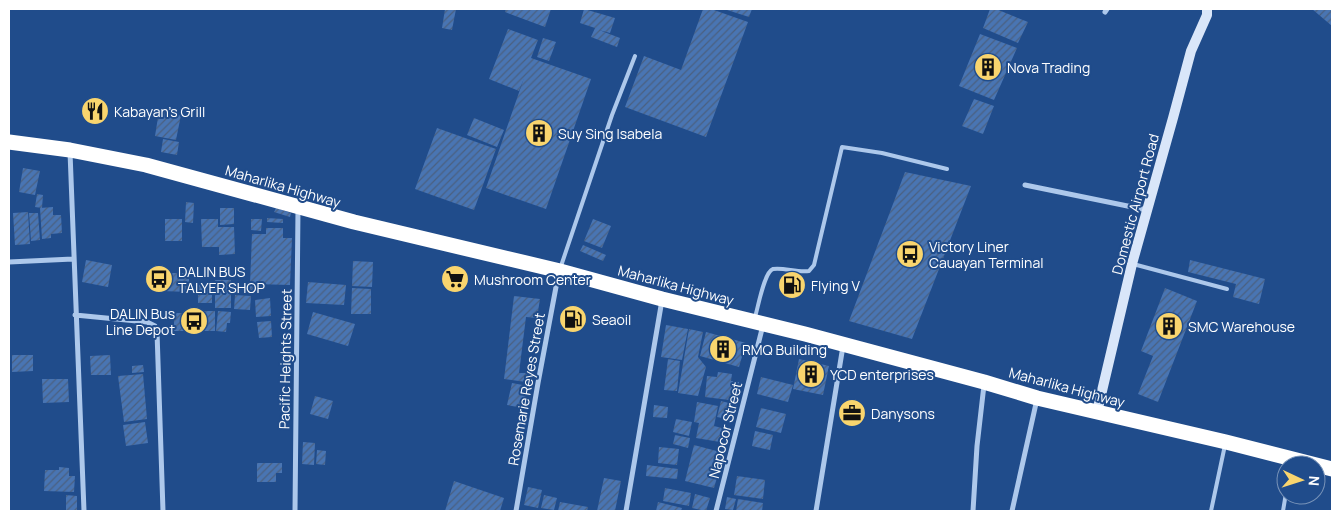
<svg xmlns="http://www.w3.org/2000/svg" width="1341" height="520" viewBox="0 0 1341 520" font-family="Manrope,sans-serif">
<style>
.building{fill:url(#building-hatch)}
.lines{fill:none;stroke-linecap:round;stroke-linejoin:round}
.lane{stroke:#adc8eb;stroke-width:4}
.street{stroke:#adc8eb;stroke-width:5}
.secondary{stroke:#d9e6f9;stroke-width:10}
.highway{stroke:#fff;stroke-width:15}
.labels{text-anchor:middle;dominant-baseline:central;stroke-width:4;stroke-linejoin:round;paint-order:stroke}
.poi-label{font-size:14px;fill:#fff;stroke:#204c8b;text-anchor:start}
.street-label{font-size:14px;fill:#fff;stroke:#204c8b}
</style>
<defs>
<pattern id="building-hatch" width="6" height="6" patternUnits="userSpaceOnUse" patternTransform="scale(1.25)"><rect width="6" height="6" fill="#4975b3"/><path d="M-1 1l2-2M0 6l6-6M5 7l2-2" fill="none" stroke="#4a6080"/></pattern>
</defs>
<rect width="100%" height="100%" fill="#204c8b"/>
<path class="building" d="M445 9H456L452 30 442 28Z
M506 9H551L545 27 505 12Z
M584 9 615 18 610 33 599 30 620 38 617 47 591 37 595 28 580 23Z
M703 9H711L748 22 706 137 625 107 644 56 681 70Z
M724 9H752L749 17Z
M990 9H996L1028 22 1018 43 983 28Z
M1312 9H1332V26Z
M508 29 538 40 531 58 591 79 546 209 486 188 524 78 519 91 489 79Z
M980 34 1017 48 994 100 959 86Z
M543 38 556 42 549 61 537 57Z
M974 99 994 106 983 134 962 126Z
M159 111 181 115 176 140 155 136Z
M474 118 504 130 497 147 467 135Z
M437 128 496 149 474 210 415 189Z
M163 139 179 142 177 155 161 152Z
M23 168 40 171 35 195 19 192Z
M905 172 971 186 912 339 849 321Z
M37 194 43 195 42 208 35 207Z
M186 202 194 203 193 223 185 222Z
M53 207V215H61L62 233 51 234V238L42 239 40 208Z
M220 208H234V224L220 225Z
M276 208 291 213 290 217 274 212Z
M28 212 30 244 15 245 13 213Z
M29 213H38L40 240 31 241Z
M267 218 283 219V223L267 222Z
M165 219H182V241H165Z
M201 219H218V227H234L235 254 219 255V247H202Z
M251 219H262L261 231 251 230Z
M593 219 611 226 602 248 584 241Z
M266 228H283V238H292L290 285 250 284 252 234H266Z
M583 245 606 255 603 261 580 251Z
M86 260 112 265 108 287 82 282Z
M1190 260 1265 279 1259 304 1233 297 1236 284 1188 272Z
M353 261 373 262 372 287 352 286Z
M161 273H189V292L161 291Z
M215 280H231V308H215Z
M308 282 346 285 344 305 306 303Z
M212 284V303H198V285Z
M250 286 259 287V293H250Z
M352 288 371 289V314H351Z
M1165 288 1197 301 1158 402 1138 394 1153 356 1141 351Z
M235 295 251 296 250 310 234 309Z
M514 296 540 299 537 318 526 317 519 373H527L526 382 504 379Z
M270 298 271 316 256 317 255 300Z
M566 307 583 310 579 331 562 328Z
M201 311H215V331H201Z
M218 311 231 312 230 323H227L226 332 216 331Z
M313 312 355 324 348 346 307 334Z
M174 313H189V331H174Z
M271 321 272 337 259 338 257 322Z
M666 325 688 329 682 360 661 357Z
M689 329 703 332 698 357 706 367 698 396 678 393Z
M706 332 746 343 739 367 700 356Z
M12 355H33V371L12 372Z
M110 355 111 375H91L90 356Z
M668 359 680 361 677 391 664 390Z
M799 359 829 366 823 395 793 389Z
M143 365 144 372 132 373V366Z
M718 372 732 374 731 381 739 382 737 401 705 397 707 376 717 377Z
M143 374 147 419 124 422 118 376Z
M761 377 793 385 788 402 757 394Z
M42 379H68L69 402 43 403Z
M512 383 528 386 523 408 507 405Z
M315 396 333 401 328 419 310 414Z
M721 401 737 405 733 420 717 417Z
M697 402 718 406 714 426 722 428 720 442 696 438 699 423 694 422Z
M654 405 668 407 667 418 653 417Z
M761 408 786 414 781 433 756 427Z
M676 419 692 422 689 436 673 432Z
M145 422 148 443 126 446 123 425Z
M755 431 773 435 770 450 752 446Z
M675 435 690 438 688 448 673 444Z
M303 442 315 443 314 465 302 464Z
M694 445 724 453 714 488 685 481Z
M659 447 679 449 677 465 658 463Z
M317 450 326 451 325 465 316 464Z
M257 463H282V473H276V482H257Z
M647 465 678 469 677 479 646 476Z
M59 467 69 468V476H75L74 492 44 491 45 470H59Z
M737 476 765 480 763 499 734 495Z
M604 478 621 481 615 511H597Z
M454 481 504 498 500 511H445Z
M528 487 542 490 538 508 524 505Z
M665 488 691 493 689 506 663 501Z
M695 494 710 498 706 511 692 508Z
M66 495 77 496V511H66Z
M544 495 557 498 554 510 541 508Z
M727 497 736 499 733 510 725 509Z
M738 499 763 503 762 511H736Z
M560 502 588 507 587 511H558Z
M658 502 682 508 681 511H656Z"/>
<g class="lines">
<path class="lane" d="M1133 264 1227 289
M560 269 612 115 635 56
M755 317C758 308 764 272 773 269 783 267 798 273 809 271L814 265 842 147 882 153 947 169
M1211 511 1225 445
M1283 511 1286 493"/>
<path class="street" d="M1105 12 1107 9
M70 152 84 511
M1025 185 1147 210
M9 262 73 259
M75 315 147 322 155 326 157 332 163 511
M295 511 298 209
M516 511 538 383 559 271
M626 511 662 300
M716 511 763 325
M816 511 843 346
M973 511 977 446 984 385
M1012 511 1037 399"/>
<path class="secondary" d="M1097 412 1132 264 1173 118 1191 51 1207 15V9"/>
<path class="highway" d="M9 142 70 150 146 165 354 222 560 271 662 299 805 334 984 382 1037 398 1226 442 1332 469"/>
</g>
<defs>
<g id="building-disc" transform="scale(1.4375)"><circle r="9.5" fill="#f9d56e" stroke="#204c8b"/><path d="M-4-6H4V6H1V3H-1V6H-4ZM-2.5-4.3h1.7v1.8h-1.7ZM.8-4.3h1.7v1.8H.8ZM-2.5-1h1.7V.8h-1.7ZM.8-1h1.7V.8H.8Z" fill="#111"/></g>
<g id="restaurant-disc" transform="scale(1.4375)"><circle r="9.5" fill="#f9d56e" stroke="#204c8b"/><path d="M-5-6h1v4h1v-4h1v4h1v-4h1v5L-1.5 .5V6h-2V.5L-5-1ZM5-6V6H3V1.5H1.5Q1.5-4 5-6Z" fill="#111"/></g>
<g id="bus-disc" transform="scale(1.4375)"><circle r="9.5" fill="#f9d56e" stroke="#204c8b"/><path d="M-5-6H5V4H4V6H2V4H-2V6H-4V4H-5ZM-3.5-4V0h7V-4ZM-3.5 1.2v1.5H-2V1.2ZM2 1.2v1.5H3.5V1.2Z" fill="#111"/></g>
<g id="supermarket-disc" transform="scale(1.4375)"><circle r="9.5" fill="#f9d56e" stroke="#204c8b"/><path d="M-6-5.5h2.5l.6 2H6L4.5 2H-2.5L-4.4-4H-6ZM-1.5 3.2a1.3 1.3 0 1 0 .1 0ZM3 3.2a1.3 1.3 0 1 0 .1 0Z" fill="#111"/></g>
<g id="fuel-disc" transform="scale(1.4375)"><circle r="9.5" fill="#f9d56e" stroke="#204c8b"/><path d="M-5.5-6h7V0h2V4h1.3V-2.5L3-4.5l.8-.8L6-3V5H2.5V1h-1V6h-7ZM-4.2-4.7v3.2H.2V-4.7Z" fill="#111"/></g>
<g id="office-disc" transform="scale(1.4375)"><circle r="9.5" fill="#f9d56e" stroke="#204c8b"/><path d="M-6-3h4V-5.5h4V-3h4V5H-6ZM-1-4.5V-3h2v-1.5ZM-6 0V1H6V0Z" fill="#111"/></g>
</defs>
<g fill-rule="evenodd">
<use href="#building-disc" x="988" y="67"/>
<use href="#restaurant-disc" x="95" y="111"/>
<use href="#building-disc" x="539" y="133"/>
<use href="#bus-disc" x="910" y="254"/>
<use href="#bus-disc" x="159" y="279"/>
<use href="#supermarket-disc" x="455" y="279"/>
<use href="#fuel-disc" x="792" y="285"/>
<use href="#fuel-disc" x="573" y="319"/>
<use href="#bus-disc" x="194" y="321"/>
<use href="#building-disc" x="1169" y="326"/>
<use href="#building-disc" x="723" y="349"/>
<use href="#building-disc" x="811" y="374"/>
<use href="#office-disc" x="852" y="413"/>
</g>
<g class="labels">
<g class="poi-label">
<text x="1007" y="67">Nova Trading</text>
<text x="114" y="111">Kabayan's Grill</text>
<text x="558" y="133">Suy Sing Isabela</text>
<text x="929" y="246">Victory Liner<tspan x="929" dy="16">Cauayan Terminal</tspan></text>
<text x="178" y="271">DALIN BUS<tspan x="178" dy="16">TALYER SHOP</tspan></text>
<text x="474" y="279">Mushroom Center</text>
<text x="811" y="285">Flying V</text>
<text x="175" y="313" text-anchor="end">DALIN Bus<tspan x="175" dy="16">Line Depot</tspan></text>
<text x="592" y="319">Seaoil</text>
<text x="1188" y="326">SMC Warehouse</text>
<text x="742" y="349">RMQ Building</text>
<text x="830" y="374">YCD enterprises</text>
<text x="871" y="413">Danysons</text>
</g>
<g class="street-label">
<text transform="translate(283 186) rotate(16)">Maharlika Highway</text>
<text transform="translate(1135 204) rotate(-75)">Domestic Airport Road</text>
<text transform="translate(676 285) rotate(15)">Maharlika Highway</text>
<text transform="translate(285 359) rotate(-89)">Pacific Heights Street</text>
<text transform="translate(1067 387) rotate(15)">Maharlika Highway</text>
<text transform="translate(526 389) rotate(-80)">Rosemarie Reyes Street</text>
<text transform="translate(725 430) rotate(-76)">Napocor Street</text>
</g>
</g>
<rect width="1341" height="520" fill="none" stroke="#ffffff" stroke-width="20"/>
<g transform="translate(1301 480) rotate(94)"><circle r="24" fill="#204c8b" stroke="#7994b9"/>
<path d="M0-4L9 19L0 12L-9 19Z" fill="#f9d56e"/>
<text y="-8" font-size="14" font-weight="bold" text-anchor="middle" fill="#ffffff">N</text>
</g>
</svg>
